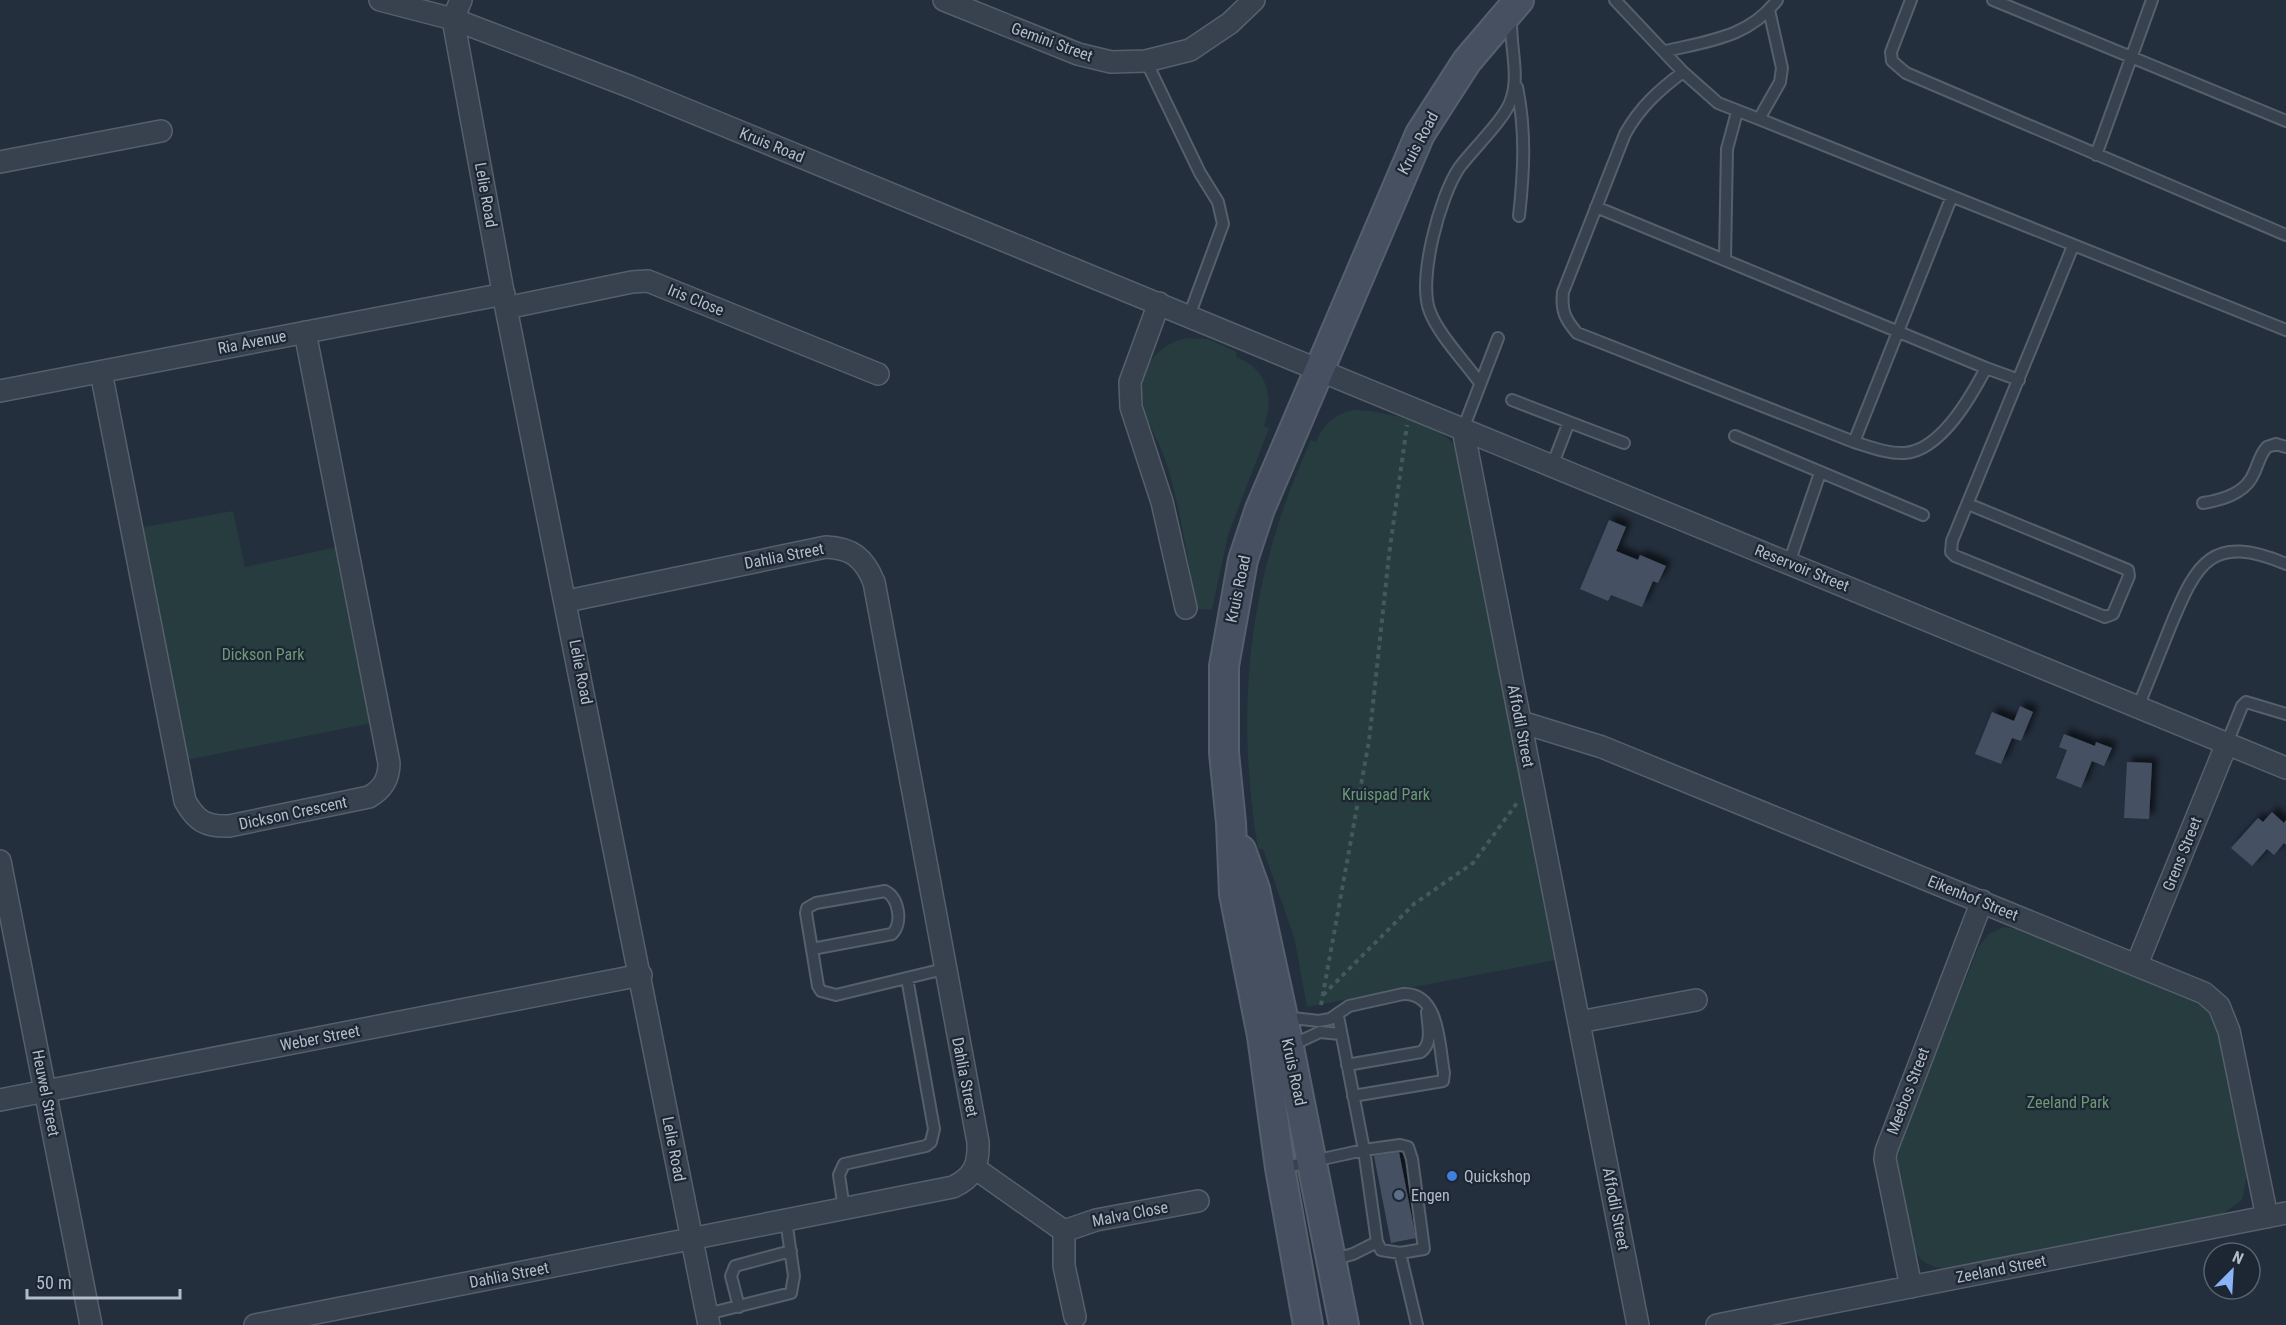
<svg xmlns="http://www.w3.org/2000/svg" width="2286" height="1325" viewBox="0 0 2286 1325" font-family="'Roboto Condensed',sans-serif">
<style>
.green{fill:#263c3f}
.building{fill:#455162;filter:url(#shadow)}
.lines{fill:none;stroke-linecap:round;stroke-linejoin:round}
.lane-casing{stroke:#565f6c;stroke-width:14}
.street-casing{stroke:#565f6c;stroke-width:24}
.secondary-casing{stroke:#565f6c;stroke-width:32}
.path{stroke:#44595c;stroke-width:4;stroke-dasharray:4.5 4.5;stroke-linecap:butt}
.lane{stroke:#38414e;stroke-width:10}
.street{stroke:#38414e;stroke-width:21}
.secondary{stroke:#465061;stroke-width:28}
.shop-dot{fill:#3f7fe0;stroke:#1d2633;stroke-width:2}
.service-dot{fill:#5c6f8a;stroke:#1d2633;stroke-width:2}
.labels{text-anchor:middle;dominant-baseline:central;stroke-width:4.5;stroke-linejoin:round;paint-order:stroke}
.street-label{font-size:16px;fill:#b4bcc9;stroke:#1d2633}
.park-label{font-size:16px;fill:#6b9a76;stroke:#1d2633}
.poi-label{font-size:16px;fill:#b4bcc9;stroke:#1d2633;text-anchor:start}
</style>
<defs>
<filter id="shadow"><feDropShadow dx="5.5" dy="-5.5" stdDeviation="3" flood-color="#0009"/></filter>
</defs>
<rect width="100%" height="100%" fill="#242f3e"/>
<path class="green" d="M1188 338 1208 339 1237 352 1236 357C1267 369 1275 396 1264 426L1269 428 1228 535 1212 610 1197 609C1188 561 1181 511 1167 465 1159 438 1140 416 1142 387 1144 361 1163 342 1188 338Z
M1353 410C1380 410 1440 423 1456 447L1556 960 1307 1007 1294 937 1263 849H1258C1234 702 1249 576 1311 440L1316 442C1324 424 1333 415 1353 410Z
M233 511 245 567 337 547 372 723 186 760 139 528Z
M2004 927 2022 930 2195 1001 2210 1014 2218 1032 2247 1176 2242 1200 2224 1213 2148 1231 1945 1268C1930 1268 1920 1261 1913 1248L1897 1166 1898 1147 1979 946 1989 934Z"/>
<path class="building" d="M1609 520 1626 527 1616 551 1638 560 1640 555 1666 566 1658 583 1653 581 1642 607 1611 595 1608 601 1580 589Z
M2020 706 2033 712 2021 741 2012 738 2001 764 1975 754 1992 712 2014 721Z
M2064 734 2095 746 2096 742 2112 748 2104 766 2092 761 2081 788 2056 778 2067 750 2059 747Z
M2127 762 2152 763 2149 819 2124 818Z
M2272 812 2284 823 2286 820V845L2284 843 2274 855 2267 849 2252 866 2231 848 2258 818 2263 822Z
M1399 1152 1416 1238 1391 1243 1374 1156Z"/>
<g class="lines">
<g class="lane-casing">
<path id="lane" d="M1615 0 1683 72 1718 103 1759 119 1780 82 1782 68 1769 10
M1911 0 1891 52 1892 61 1906 73 2286 235
M1993 0 2286 121
M1666 51C1708 41 1750 37 1777 0
M1146 61 1200 173 1218 202 1223 224 1189 316
M1517 87C1526 131 1524 171 1519 216
M1759 119 2286 330
M2096 155 2152 0
M1596 207 1986 368C1971 397 1941 450 1905 453 1888 454 1870 447 1854 442L1577 333C1565 319 1561 311 1563 292L1625 134C1640 107 1659 90 1683 72
M1725 259 1727 149 1737 112
M1986 368 2019 380
M1480 383C1465 362 1439 335 1430 312 1417 280 1440 196 1459 168 1472 150 1505 119 1511 100 1520 76 1510 46 1511 19
M1512 400 1569 422 1552 466
M1569 422 1624 443
M1463 429 1498 338
M1735 436 1923 515
M1854 442 1952 196
M2203 503C2223 500 2246 493 2254 473 2258 465 2260 454 2267 447L2276 444 2286 447
M1968 504 2128 570 2129 576 2113 614 2105 617 1955 556 1951 552 1952 541 2073 246
M1789 563 1820 473
M2138 707C2149 680 2160 652 2171 625 2197 562 2212 533 2286 564
M2227 743 2242 706 2246 702 2286 714
M812 949 892 934C903 923 899 898 885 891L816 903 807 908 806 913 818 986 821 991 836 995 944 969
M1284 1017 1319 1021 1330 1019 1349 1006 1403 994C1440 992 1439 1046 1444 1073L1443 1081 1353 1096
M1290 1046 1320 1032 1340 1034
M1347 1065 1421 1052C1433 1043 1428 1026 1427 1012
M1281 1168 1364 1150 1377 1242 1381 1250 1400 1253 1424 1249 1412 1159 1408 1147 1400 1145 1364 1150 1338 1016
M844 1209 839 1175 844 1164 926 1146 931 1142 934 1129 907 978
M1400 1253 1417 1325
M1332 1260 1353 1254 1377 1242
M739 1307 731 1276 735 1266 791 1251
M707 1314 791 1293 794 1276 786 1220"/>
</g>
<g class="street-casing">
<path id="street" d="M380 0 453 19 631 87 2286 768
M944 0 1078 54 1111 62 1146 61 1190 50 1230 23 1254 0
M453 19 506 308 709 1325
M453 19 461 0
M0 162 161 131
M1159 303 1130 382 1131 407 1162 502 1186 608
M506 308 632 282 648 281 878 374
M101 372 185 801C196 821 206 827 229 826L369 797C383 789 389 779 389 763L305 332
M0 391 504 294
M1463 429 1638 1325
M1521 722 1602 747 2204 993 2219 1006 2229 1031 2267 1217
M0 861 91 1325
M2137 964 2227 743
M1579 1022 1696 1000
M0 1100 641 975
M976 1169 1064 1231
M1064 1231 1096 1220 1198 1201
M1064 1231V1266L1075 1317
M1911 1287 1885 1159 1886 1151 1982 901
M255 1325 953 1187C974 1177 979 1165 978 1142 942 955 910 768 874 582 864 558 852 548 826 547L567 601
M1717 1325 2286 1213"/>
</g>
<g class="secondary-casing">
<path id="secondary" d="M1241 850 1255 889 1283 1017 1344 1325
M1308 1325 1280 1168 1262 1036 1234 894 1231 823 1224 753V666L1243 560 1260 509 1420 134 1467 61 1519 0"/>
</g>
<path class="path" d="M1323 995 1414 904 1473 863 1517 803
M1321 1005 1369 741 1389 555 1407 425"/>
<use href="#lane" class="lane"/>
<use href="#street" class="street"/>
<use href="#secondary" class="secondary"/>
</g>
<circle class="shop-dot" cx="1452" cy="1176" r="6"/>
<circle class="service-dot" cx="1399" cy="1195" r="6"/>
<g class="labels">
<g class="street-label">
<text transform="translate(1052 42) rotate(20)">Gemini Street</text>
<text transform="translate(1418 143) rotate(-62)">Kruis Road</text>
<text transform="translate(772 145) rotate(22)">Kruis Road</text>
<text transform="translate(486 195) rotate(80)">Lelie Road</text>
<text transform="translate(696 300) rotate(22)">Iris Close</text>
<text transform="translate(252 342) rotate(-11)">Ria Avenue</text>
<text transform="translate(784 556) rotate(-11)">Dahlia Street</text>
<text transform="translate(1802 568) rotate(22)">Reservoir Street</text>
<text transform="translate(1238 589) rotate(-78)">Kruis Road</text>
<text transform="translate(581 672) rotate(79)">Lelie Road</text>
<text transform="translate(1521 726) rotate(79)">Affodil Street</text>
<text transform="translate(293 813) rotate(-12)">Dickson Crescent</text>
<text transform="translate(2182 854) rotate(-68)">Grens Street</text>
<text transform="translate(1973 898) rotate(22)">Eikenhof Street</text>
<text transform="translate(320 1038) rotate(-11)">Weber Street</text>
<text transform="translate(1294 1072) rotate(78)">Kruis Road</text>
<text transform="translate(965 1077) rotate(79)">Dahlia Street</text>
<text transform="translate(1908 1091) rotate(-69)">Meebos Street</text>
<text transform="translate(46 1093) rotate(79)">Heuwel Street</text>
<text transform="translate(674 1149) rotate(79)">Lelie Road</text>
<text transform="translate(1616 1209) rotate(79)">Affodil Street</text>
<text transform="translate(1130 1214) rotate(-11)">Malva Close</text>
<text transform="translate(2001 1269) rotate(-11)">Zeeland Street</text>
<text transform="translate(509 1275) rotate(-11)">Dahlia Street</text>
</g>
<g class="park-label">
<text x="263" y="654">Dickson Park</text>
<text x="1386" y="794">Kruispad Park</text>
<text x="2068" y="1102">Zeeland Park</text>
</g>
<g class="poi-label">
<text x="1464" y="1176">Quickshop</text>
<text x="1411" y="1195">Engen</text>
</g>
</g>
<g transform="translate(2232 1271) rotate(24)"><circle r="28" fill="#1d2633" stroke="#59626f" stroke-width="1.5"/>
<path d="M0-4.5L10 22L0 15L-10 22Z" fill="#8ab4f8"/>
<text y="-9" font-size="16" font-weight="bold" text-anchor="middle" fill="#b4bcc9">N</text>
</g>
<path d="M27 1289v9h153v-9" fill="none" stroke="#b4bcc9" stroke-width="3"/>
<text x="36" y="1289" font-size="18" fill="#b4bcc9" stroke="#1d2633" stroke-width="4.5" paint-order="stroke">50 m</text>
</svg>
